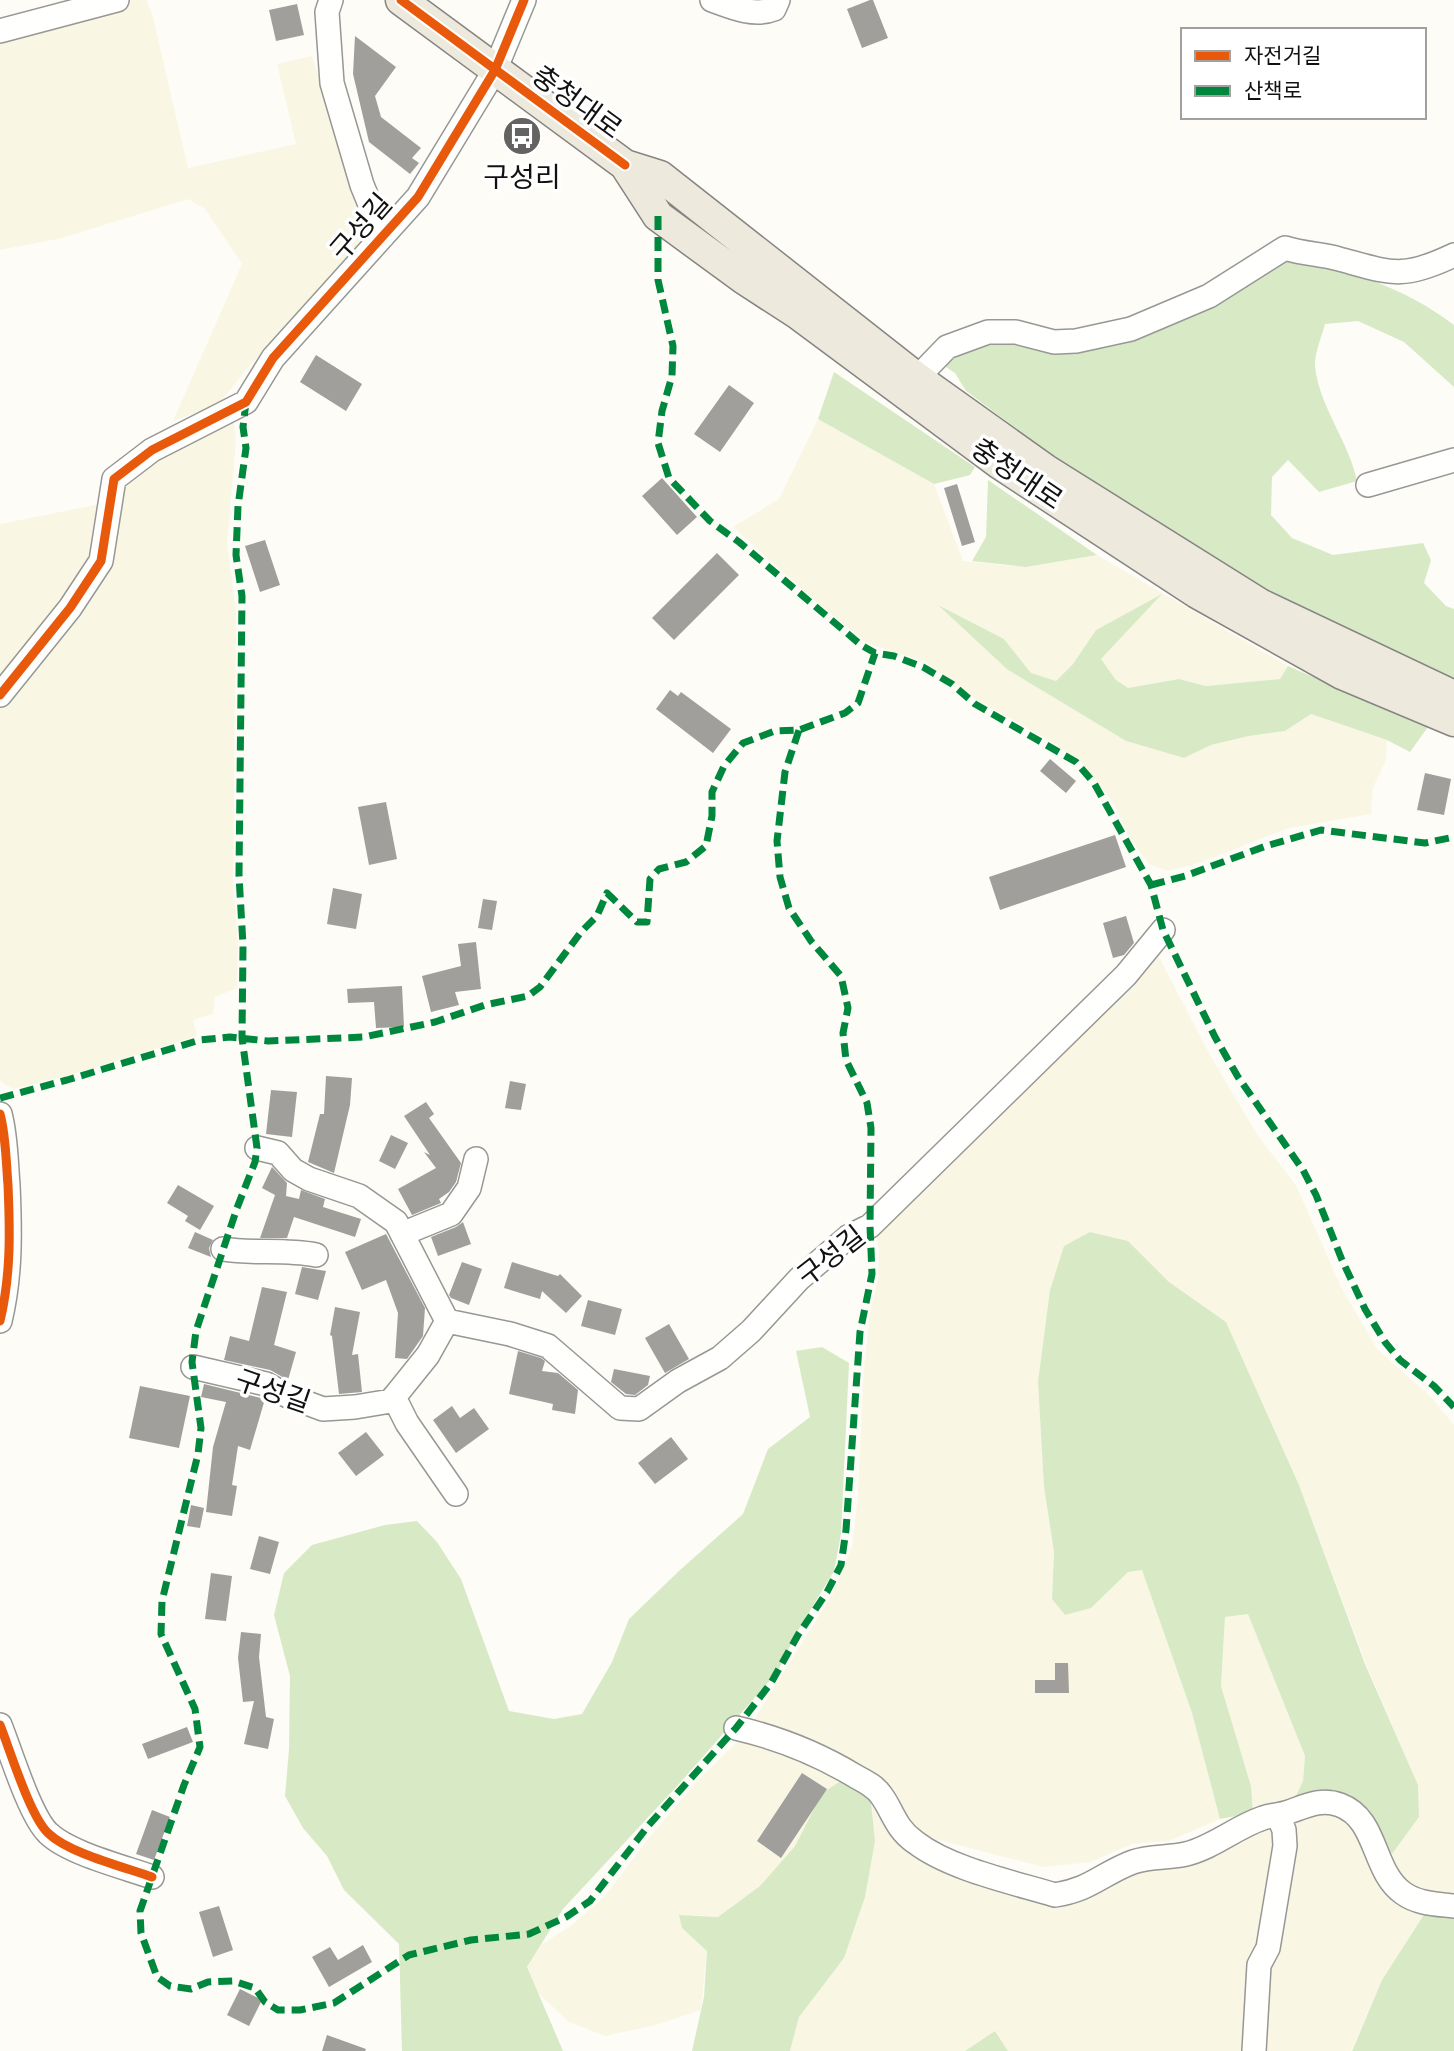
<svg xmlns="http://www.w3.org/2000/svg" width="1454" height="2051" viewBox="0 0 1454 2051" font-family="'Zilla Slab','Noto Sans KR',serif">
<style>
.farmland{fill:#f9f7e4}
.forest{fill:#d8eac5}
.building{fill:#a19f9c}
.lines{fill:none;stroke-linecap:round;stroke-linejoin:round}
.minor-casing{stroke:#979795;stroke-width:26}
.major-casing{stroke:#858482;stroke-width:33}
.minor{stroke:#fffffe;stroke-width:23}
.major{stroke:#ede9dc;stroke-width:30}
.quiet{stroke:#00873e;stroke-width:7;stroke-dasharray:14 7;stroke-linecap:butt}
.cycleway-casing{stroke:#fff;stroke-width:13}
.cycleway{stroke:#e8590c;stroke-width:9}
.labels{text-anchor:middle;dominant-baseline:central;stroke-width:7;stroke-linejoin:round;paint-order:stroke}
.street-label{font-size:28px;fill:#111;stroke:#fff}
.poi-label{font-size:28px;fill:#111;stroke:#fff}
</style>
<rect width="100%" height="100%" fill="#fdfcf7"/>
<path class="farmland" d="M132 0H146L152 13 188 168 296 144 277 64 312 56 364 211V235L351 255 246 370 218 405 173 421 242 264 205 209 188 199 62 238 0 250V38Z
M233 416 236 441 227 543 236 611 233 881 238 946 237 988 215 997 213 1014 193 1020 197 1036 71 1075 13 1089 1 1082 0 1078V706L101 580 119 524 125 487 137 471Z
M818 419 934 484 963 561 1026 567 1097 555 1288 666 1280 679 1206 686 1179 679 1128 688 1116 680 1101 659 1159 596 1096 630 1073 664 1056 681 1031 673 1004 639 941 607 1008 670 1126 741 1183 758 1211 745 1249 736 1285 731 1311 714 1387 740 1386 760 1373 788 1371 814 1289 828 1199 863 1168 871 1149 864 1131 840 1112 801 1081 762 1049 740 977 700 925 662 867 643 814 600 733 527 779 499Z
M100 504 91 564 0 684V524Z
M1158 955 1210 1055 1258 1136 1296 1185 1341 1287 1377 1349 1430 1396 1454 1425V1897L1416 1891 1397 1874 1392 1854 1419 1817 1418 1785 1366 1664 1299 1485 1226 1322 1169 1282 1128 1241 1090 1232 1038 1382 1044 1487 1054 1552 1052 1599 1128 1572 1142 1569 1192 1713 1220 1819 1169 1841 1132 1844 1091 1862 1043 1867 927 1837 901 1813 879 1779 840 1752 805 1736 752 1723 833 1593 852 1546 858 1496 863 1379 870 1312 878 1278 879 1250 875 1229 1141 965Z
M1248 1613 1305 1756 1303 1781 1296 1796 1253 1813 1251 1786 1221 1686 1225 1617Z
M754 1738 844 1779 822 1793 795 1846 760 1886 718 1917 693 1915 682 1928 707 1950 701 2010 656 2025 605 2036 569 2022 538 1993 527 1967 541 1945 572 1925 605 1896 648 1839 697 1781 736 1743Z
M870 1793 892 1832 1044 1898 1262 1823 1281 1831 1251 2051H1008L995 2031 965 2051H790L799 2017 844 1958Z
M1305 1812 1343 1814 1425 1913 1382 1980 1351 2051H1258L1284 1821Z"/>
<path class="forest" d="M1286 255C1347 270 1403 286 1454 325V387L1404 342 1358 321 1325 324C1322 336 1314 354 1315 367 1320 408 1349 442 1357 481L1319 492 1288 460 1272 477 1271 515 1292 538 1333 555 1423 543 1431 560 1424 583 1446 606 1454 609V679L1358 637 1275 595 1209 556 1137 509 1072 470 966 391 955 373 940 363 987 338 1069 348Z
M834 372 975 467 970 475 934 484 818 419Z
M988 480 1097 555 1026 567 972 561 986 537Z
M1162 594 1101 659 1116 680 1128 688 1179 679 1206 686 1280 679 1288 666 1428 727 1410 752 1387 740 1311 714 1285 731 1249 736 1211 745 1184 758 1126 741 1008 670 938 605 1004 639 1031 673 1056 681 1073 664 1096 630Z
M1090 1232 1128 1241 1169 1282 1226 1322 1299 1485 1365 1664 1418 1785 1419 1817 1392 1854 1382 1840 1331 1796H1296L1303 1781 1305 1756 1248 1614 1225 1617 1221 1686 1251 1786 1253 1813 1220 1819 1192 1713 1142 1570 1128 1572 1091 1608 1065 1615 1052 1599 1054 1552 1044 1487 1038 1382 1050 1290 1064 1246Z
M822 1347 849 1363 841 1534 834 1571 797 1632 778 1671 679 1784 563 1909 527 1967 563 2051H402L399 1944 344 1890 327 1856 303 1828 285 1796 289 1749 290 1676 274 1615 284 1573 312 1545 385 1525 417 1521 437 1542 461 1579 509 1711 554 1719 582 1714 612 1662 629 1619 680 1570 743 1514 768 1449 810 1417 796 1351Z
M844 1779 870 1793 875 1841 865 1897 844 1958 799 2017 790 2051H692L704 1997 707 1951 682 1928 679 1915 718 1917 760 1886 795 1846 822 1793Z
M1425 1913 1454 1916V2051H1352L1382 1980Z
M995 2031 1008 2051H965Z"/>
<path class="building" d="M870 0H873L888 38 862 48 847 9Z
M297 4 304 35 276 41 269 10Z
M355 36 396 67 375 96 381 117 421 148 412 158 419 163 410 174 369 142 353 74Z
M316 355 362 384 346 411 300 382Z
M729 385 754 403 720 452 694 434Z
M662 478 697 517 677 535 642 496Z
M957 484 975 542 962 546 944 488Z
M265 540 280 585 260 592 245 546Z
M717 553 739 575 674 640 652 618Z
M670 690 678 696 681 692 731 729 713 753 656 709Z
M1050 759 1076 781 1066 793 1040 771Z
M1425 773 1451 779 1444 815 1417 810Z
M386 802 397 859 369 865 358 807Z
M1115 835 1126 867 1000 910 989 877Z
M333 888 362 894 356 929 327 924Z
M483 899 497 901 492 930 478 928Z
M1126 916 1134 943 1124 955 1113 958 1103 923Z
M476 942 481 989 455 992 459 1005 431 1012 422 976 461 966 458 944Z
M402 986 404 1027 376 1028 374 1002 348 1003 347 989Z
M326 1076 352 1078 350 1105 334 1173 308 1162 320 1114H324Z
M510 1081 526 1084 521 1110 505 1108Z
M271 1090 297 1092 292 1137 266 1134Z
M426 1102 434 1114 429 1118 461 1163 456 1182 449 1192 439 1199 441 1203 412 1215 398 1189 436 1168 424 1152 430 1155 404 1116Z
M391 1135 408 1143 395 1169 379 1161Z
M272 1167 287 1183 286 1196 299 1199 301 1190 325 1199 323 1207 361 1219 355 1237 294 1217 287 1238H260L275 1195 262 1188Z
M178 1185 214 1206 200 1230 185 1221 188 1216 167 1203Z
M463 1222 471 1244 438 1256 431 1237 456 1227Z
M195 1232 213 1240 209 1248 211 1257 188 1248Z
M386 1234 425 1308 423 1336 407 1359 395 1358 398 1313 386 1280 362 1290 345 1252Z
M462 1262 482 1269 469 1305 451 1298 449 1295Z
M512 1262 558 1276 560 1274 582 1296 566 1313 542 1291 540 1299 504 1288Z
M302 1267 326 1271 318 1300 295 1294Z
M262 1287 287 1292 274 1345 296 1352 288 1380 270 1370 224 1360 230 1336 249 1341Z
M588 1300 622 1309 615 1335 581 1326Z
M335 1307 360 1312 352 1355 358 1354 362 1392 339 1394 332 1336 330 1335Z
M669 1324 689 1359 665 1373 645 1338Z
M518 1351 541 1358 545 1361 542 1371 558 1373 578 1390 575 1414 552 1410 553 1404 509 1394Z
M614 1369 650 1376 648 1385 635 1395 626 1394 611 1382Z
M204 1384 265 1399 250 1450 238 1446 232 1485 237 1486 232 1516 206 1512 213 1447 226 1402 201 1397Z
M140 1386 190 1396 179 1448 129 1438Z
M452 1406 460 1418 474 1408 489 1429 456 1453 433 1420Z
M366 1432 384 1455 356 1476 338 1453Z
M671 1437 688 1459 655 1484 638 1463Z
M191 1505 204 1508 200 1528 187 1526Z
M259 1536 279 1542 270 1574 250 1569Z
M211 1573 232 1576 226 1621 205 1619Z
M241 1632 261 1634 259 1657 266 1717 274 1719 268 1749 244 1744 254 1701 243 1702 238 1658Z
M1055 1663H1068L1069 1693H1035V1680H1055Z
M187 1727 193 1742 148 1759 142 1744Z
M802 1773 827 1789 781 1858 757 1841Z
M152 1810 170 1817 154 1860 136 1854Z
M219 1906 233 1950 213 1957 199 1912Z
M363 1945 372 1962 329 1987 312 1957 330 1947 338 1960Z
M240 1989 262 2000 249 2026 227 2015Z
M327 2035 366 2049 365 2051H322Z"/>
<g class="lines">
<g class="minor-casing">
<path id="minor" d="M331 0 327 12 332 83 362 185 383 236
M712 0C731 7 754 17 774 9L778 0
M0 31 117 0
M917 378 947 347 988 332H1016L1054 342 1076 341 1131 329 1209 296 1285 248C1304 254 1321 254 1339 259 1391 273 1402 280 1454 255
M1368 485 1454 460
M0 695 70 608 101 561 114 479 152 450 246 402 273 358 418 197 495 70 524 0
M0 1114C6 1136 6 1161 8 1185 10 1231 11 1275 0 1321
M257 1148 278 1153 293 1170 309 1179 359 1196 396 1222 447 1321
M402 1234 451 1214 469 1188 476 1159
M223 1249C254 1254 284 1249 316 1255
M193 1367 266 1384 288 1396 323 1409 355 1407 391 1401 428 1355 447 1321 510 1334 548 1346 620 1408 639 1409 678 1381 720 1358 751 1331 799 1279 848 1237 870 1226 1126 975 1163 930
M394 1397 407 1423 456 1494
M0 1725C10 1750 30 1816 48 1833 68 1853 124 1867 152 1877
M736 1728C779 1738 817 1753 855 1776 864 1781 875 1786 881 1795 893 1811 895 1828 915 1842 950 1869 1012 1882 1055 1895 1090 1890 1103 1873 1133 1862 1150 1856 1169 1858 1186 1854 1214 1847 1236 1827 1263 1818 1271 1815 1281 1815 1289 1812 1306 1806 1321 1798 1340 1805 1378 1819 1372 1871 1403 1893 1418 1904 1437 1904 1454 1906
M1254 2051 1259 1965 1268 1948 1285 1846 1284 1830 1278 1815"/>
</g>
<g class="major-casing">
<path id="major" d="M401 0 625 165 660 176 917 378 1046 470 1260 604 1454 696
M625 165 658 216 744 279 798 314 1000 464 1197 593 1342 674 1454 721"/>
</g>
<use href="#minor" class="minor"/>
<use href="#major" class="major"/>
<path class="quiet" d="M658 216V280L673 346 672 376 662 411 658 443 669 478 710 521 739 542 861 645 875 653 894 656 923 667 952 684 975 704 1076 762 1094 783 1151 885 1163 930 1215 1037 1238 1077 1303 1170 1316 1195 1342 1260 1365 1309 1385 1342 1400 1360 1434 1386 1454 1407
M246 402 243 427 246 448 238 506 236 555 242 596 239 876 243 945 242 1038 257 1148 255 1162 237 1208 196 1331 192 1362 201 1428 198 1454 162 1601 161 1634 195 1709 200 1747 184 1785 140 1911 141 1933 157 1977 170 1986 191 1989 208 1982 233 1981 255 1988 265 2002 278 2010H300L334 2003 409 1955 471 1940 529 1934 566 1917 590 1901 648 1826 736 1728 771 1683 798 1635 827 1592 841 1565 846 1530 860 1332 872 1274 870 1226 871 1128 867 1103 846 1060 843 1033 848 1008 841 976 811 941 789 908 780 877 777 841 785 772 799 730
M1151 885 1185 876 1266 846 1321 830 1425 843 1454 837
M0 1098 67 1080 200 1040 230 1037 268 1041 364 1037 435 1022 485 1005 528 996 540 987 581 932 597 916 607 893 637 922H647L650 879 659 869 686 862 706 846 712 816V792L724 766 743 743 775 731 799 730 845 713 858 703 875 653"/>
<g class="cycleway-casing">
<path id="cycleway" d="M401 0 625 165
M0 695 70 608 101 561 114 479 152 450 246 402 273 358 418 197 495 70 524 0
M0 1114C6 1136 6 1161 8 1185 10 1231 11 1275 0 1321
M0 1725C10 1750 30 1816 48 1833 68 1853 124 1867 152 1877"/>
</g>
<use href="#cycleway" class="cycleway"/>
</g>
<defs>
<g id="bus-disc" transform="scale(2.0125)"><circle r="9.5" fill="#646362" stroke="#fff"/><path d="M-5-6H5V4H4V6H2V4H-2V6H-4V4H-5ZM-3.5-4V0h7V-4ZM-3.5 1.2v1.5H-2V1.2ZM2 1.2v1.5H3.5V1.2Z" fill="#fff"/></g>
</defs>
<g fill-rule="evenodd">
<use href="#bus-disc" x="522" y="136"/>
</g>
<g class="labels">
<g class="street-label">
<text transform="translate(577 102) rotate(36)">충청대로</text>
<text transform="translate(361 227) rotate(-49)">구성길</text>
<text transform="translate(1017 474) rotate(34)">충청대로</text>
<text transform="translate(831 1256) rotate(-38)">구성길</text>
<text transform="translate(273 1391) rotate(19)">구성길</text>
</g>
<g class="poi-label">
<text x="522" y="177">구성리</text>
</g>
</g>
<rect x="1181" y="28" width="245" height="91" fill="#ffffff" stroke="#a0a0a0" stroke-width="2"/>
<rect x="1195" y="51" width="35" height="10" fill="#e8590c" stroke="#a0a0a0" stroke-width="2"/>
<text x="1244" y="63" font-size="21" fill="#111111">자전거길</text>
<rect x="1195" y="86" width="35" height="10" fill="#00873e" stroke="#a0a0a0" stroke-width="2"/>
<text x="1244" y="98" font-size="21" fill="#111111">산책로</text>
</svg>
